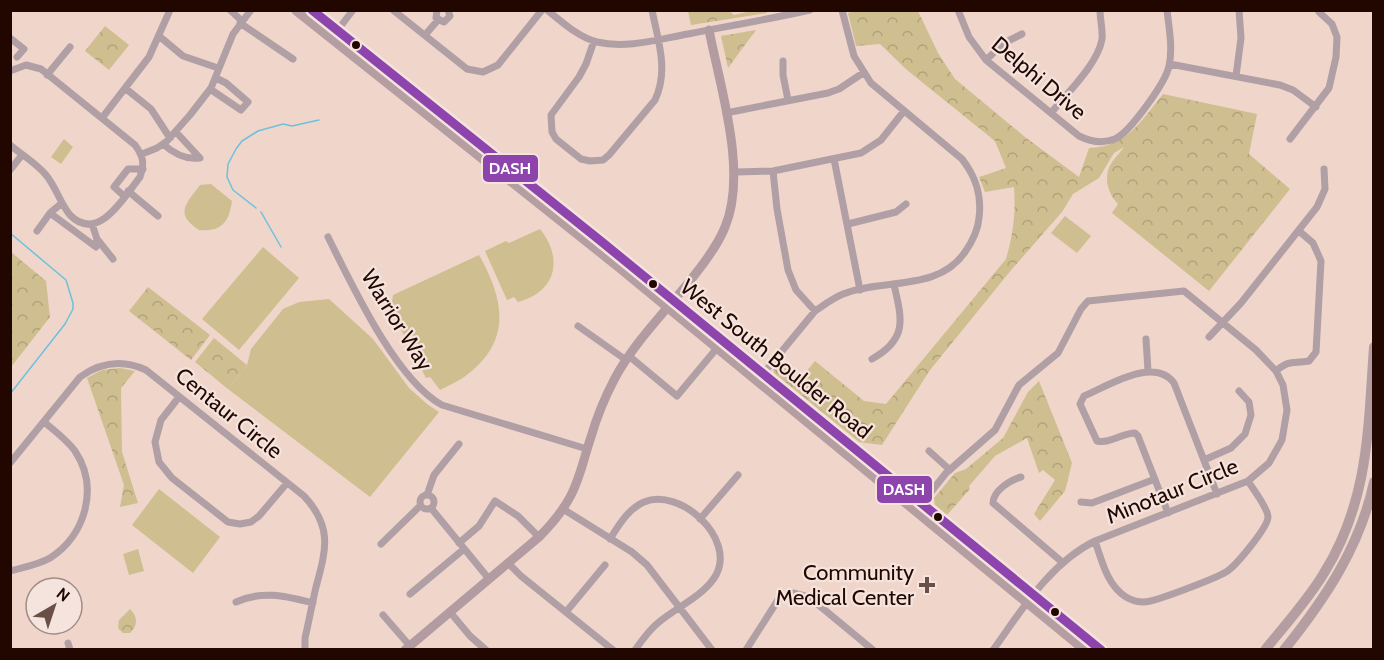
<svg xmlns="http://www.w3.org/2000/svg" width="1384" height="660" viewBox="0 0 1384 660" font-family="Cabin,sans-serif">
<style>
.park{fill:url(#park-crowns)}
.pitch{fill:#cebe90}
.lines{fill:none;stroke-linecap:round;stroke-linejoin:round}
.stream{stroke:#6cc2dc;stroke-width:1.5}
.street{stroke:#b09fa5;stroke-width:7}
.secondary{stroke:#b29ca1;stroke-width:9}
.primary{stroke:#b59ea1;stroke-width:10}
.bus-1-casing{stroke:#f4e4dd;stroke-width:14}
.bus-1{stroke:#8e44ad;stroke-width:9}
.bus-dot{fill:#220700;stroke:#f4e4dd;stroke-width:2}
.poi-dot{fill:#6a4f47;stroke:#f4e4dd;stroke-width:2}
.labels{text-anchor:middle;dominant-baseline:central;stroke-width:4.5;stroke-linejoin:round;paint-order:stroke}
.street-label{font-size:22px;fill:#220700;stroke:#f4e4dd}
.poi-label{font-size:22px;fill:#220700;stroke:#f4e4dd;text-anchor:end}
.line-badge{stroke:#f4e4dd;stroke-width:2}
.badge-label{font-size:16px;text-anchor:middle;font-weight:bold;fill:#fff}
</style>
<defs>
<pattern id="park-crowns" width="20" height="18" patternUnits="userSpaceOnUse" patternTransform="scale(1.5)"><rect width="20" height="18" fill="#cebe90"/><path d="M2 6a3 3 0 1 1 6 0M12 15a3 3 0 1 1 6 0" fill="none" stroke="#b1a27a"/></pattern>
</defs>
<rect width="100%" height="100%" fill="#f0d5ca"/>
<path class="park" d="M859 10 918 11 938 53 955 79 1025 137 1079 177 1089 148C1127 147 1141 121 1163 94L1257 114 1249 154 1290 189 1209 291 1112 213 1118 204C1107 193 1103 175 1112 162 1116 157 1121 151 1124 147L1114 153 1099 178 1073 194 1062 212 1012 269 930 370 882 445 859 442 774 373 772 365 775 360 800 379 815 361 864 401 886 404 1006 259C1013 235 1016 213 1014 187L985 192 979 177 1006 168 995 141 907 70 880 44 856 46 848 13Z
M688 11H729L734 15 751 11H767V13L691 25Z
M105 26 129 45 109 70 85 51Z
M756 30 728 68 721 36Z
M11 252 46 281 50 317 11 367Z
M148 287 210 335 191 360 129 311Z
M214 338 247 365 228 389 195 362Z
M120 368 135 371 121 388 122 452 138 503 120 507 124 485 87 378 102 370Z
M1039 381 1072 463 1065 491 1040 521 1034 514 1055 480 1043 470 1039 473 1027 438 995 456 969 486 970 489 947 515 935 505 934 498 955 473 966 469 1003 438 1028 392Z
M130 609C138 617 138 625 130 633H123L118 628 119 620Z"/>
<path class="pitch" d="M64 139 73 147 61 164 51 157Z
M211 184 232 201C229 222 222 232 199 230 174 214 186 204 200 185Z
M1065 216 1091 236 1077 253 1051 233Z
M540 229C564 259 556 292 518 302L514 297 507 300 485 251 506 241 509 243Z
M263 247 299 278 239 350 202 319Z
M479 255C504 299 512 340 468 374 460 381 449 385 440 390L430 377 426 378 391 310 393 295Z
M329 299 373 339 409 388 427 404 439 412 370 497 228 389 247 365 251 349 283 309 299 302Z
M113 372 123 380 110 396 101 388Z
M159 489 220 537 193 573 132 525Z
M138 549 144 571 129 575 123 554Z"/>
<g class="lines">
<path class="stream" d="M256 208 233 190 227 177 228 164 236 149 242 141 258 131 283 124 292 126 319 120
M261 212 281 247
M10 233 66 280 73 303V309L65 324 10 394"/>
<path class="street" d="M230 10 242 21
M393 10 467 69 483 72 498 65 542 10
M437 10 436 18 444 22 450 16 448 10
M547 10C562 22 578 37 597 42 627 49 659 39 688 34 729 26 770 19 810 10
M958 10 969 37 986 60 1079 136C1091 142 1102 144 1115 139 1130 132 1166 82 1169 66 1173 48 1169 28 1167 10
M240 23 293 59
M337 31 353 10
M425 35 438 20
M159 36 183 56 218 68
M10 38 24 49 17 57
M594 41 586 64 579 77 551 115 552 132 556 139 581 159 590 161 603 160 609 155 655 100C669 70 658 41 652 10
M986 60 1004 43 1022 34
M783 61V75L788 100
M1170 64 1280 85 1293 90 1316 107
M10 71 26 65 41 69 135 145C143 156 145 163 140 177 125 196 98 244 70 215 60 203 56 187 46 175 36 163 22 155 10 145
M47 75 70 47
M1236 76 1241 38 1239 10
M125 88 151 109 170 138
M210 89 241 110 248 102 226 83 216 78
M726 113 828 93 839 89 863 73
M1051 113C1067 93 1098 64 1102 39 1103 30 1100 20 1100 10
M102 118 149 57 170 10
M1290 139 1329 88 1336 57 1337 37 1332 24 1319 12
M163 144C173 153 186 160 200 158L176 132
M142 154 157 148 167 141 190 115 211 88 233 34 251 10
M834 159 860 290
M10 170 22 155
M773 171 777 209 788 270 796 290 815 311
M735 172 773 171 861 153 881 140 904 111
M128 191 158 216
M124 196 114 187 128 169H143
M50 213 96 247 97 239 92 224
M848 224 896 212 906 204
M37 231 50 213 62 203
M328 237C352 285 396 380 442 405L587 449
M97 239 113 259
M578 326 626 360
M1209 337 1241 303 1317 207 1325 189 1324 169
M1146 339 1148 371
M629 356 677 396 717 348
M872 359C908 339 902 319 894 285
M1276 371C1290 359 1293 364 1309 361L1316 352 1321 261 1313 243 1299 231
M763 374 815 311C824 305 833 298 843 294 883 278 938 292 965 252 972 242 978 230 979 218 982 195 976 177 962 159L871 83 854 56 842 10
M179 397 161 420 155 442 159 462 172 478 228 522 240 524 251 522 259 516 287 483
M929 451 950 470
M1204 460 1231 448 1245 434 1251 415 1249 402 1239 391
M10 463 80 377C101 362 122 359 146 370L304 496C333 527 326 550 316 587 312 604 309 621 305 638V650
M1021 477C1010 480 993 491 993 503L1062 562
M420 502a7 7 0 1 1 14 0a7 7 0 1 1-14 0Z
M427 495 434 475 459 444
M1081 502 1092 503 1155 479
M920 506 946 473 995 430 1019 385 1058 353 1081 309 1088 301 1184 291 1256 350 1276 371 1283 385 1287 410 1282 440 1269 463 1248 481 1095 541C1050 563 1021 611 993 650
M431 508 489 579
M563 509 632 552 647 565 712 650
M1168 513 1138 436 1135 433C1122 433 1110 444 1097 441L1080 404 1084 396C1108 386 1154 356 1174 383L1217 494
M700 519 738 475
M610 539C619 525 628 509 644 502 680 487 736 538 716 575 705 595 677 607 659 622 650 629 642 640 635 650
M1095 541C1102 561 1107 585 1126 597 1131 600 1138 602 1144 602 1155 602 1216 578 1226 572 1236 566 1268 527 1268 517 1268 508 1253 489 1248 481
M459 543 479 526 495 501 518 516 539 537
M381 544 420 506
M508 563 521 576 613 650
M10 571C24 567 38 565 50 558 86 535 99 487 75 451 67 440 55 431 44 422
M410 594 464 549
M236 602C263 590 285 596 313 603
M450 612 470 636 486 650
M566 612 605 565
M383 615 410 646
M68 643 70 650
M746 650 778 600 793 593 809 597 873 650"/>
<path class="secondary" d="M405 650 539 537C551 525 562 512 570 497 580 479 584 457 591 437 597 416 605 397 615 378 635 341 667 310 693 277 705 262 718 245 725 227 748 172 720 87 709 30"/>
<path class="primary" d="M296 10 619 267 1085 650
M311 10 602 242 1102 650
M1265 650C1285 625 1308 600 1324 573 1369 501 1368 429 1374 347
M1284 650C1325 599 1360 547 1374 482"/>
<g class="bus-1-casing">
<path id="bus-1" d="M312 10 602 242 1101 650"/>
</g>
<use href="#bus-1" class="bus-1"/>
</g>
<g class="bus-dot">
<circle cx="356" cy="45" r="5"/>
<circle cx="653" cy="284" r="5"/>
<circle cx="938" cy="517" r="5"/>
<circle cx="1055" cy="612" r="5"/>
</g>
<path class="poi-dot" d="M924 576h6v6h6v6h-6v6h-6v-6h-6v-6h6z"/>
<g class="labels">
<g class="street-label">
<text transform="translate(1039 78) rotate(40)">Delphi Drive</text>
<text transform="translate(397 320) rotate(58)">Warrior Way</text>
<text transform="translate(776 359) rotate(39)">West South Boulder Road</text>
<text transform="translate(229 413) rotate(39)">Centaur Circle</text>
<text transform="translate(1172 491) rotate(-22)">Minotaur Circle</text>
</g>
<g class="poi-label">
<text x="914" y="572">Community<tspan x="914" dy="25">Medical Center</tspan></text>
</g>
</g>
<g class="line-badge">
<rect x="482" y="154" width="57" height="29" rx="6" fill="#8e44ad"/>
<rect x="876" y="475" width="57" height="29" rx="6" fill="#8e44ad"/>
</g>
<g class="badge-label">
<text x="510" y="174">DASH</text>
<text x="904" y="495">DASH</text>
</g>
<rect width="1384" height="660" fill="none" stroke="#220700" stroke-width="24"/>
<g transform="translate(54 606) rotate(39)"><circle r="28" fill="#f4e4dd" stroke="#a08c85" stroke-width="1.5"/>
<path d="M0-4.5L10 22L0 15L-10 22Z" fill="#6a4f47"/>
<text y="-9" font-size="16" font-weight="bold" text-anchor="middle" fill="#220700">N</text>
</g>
</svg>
